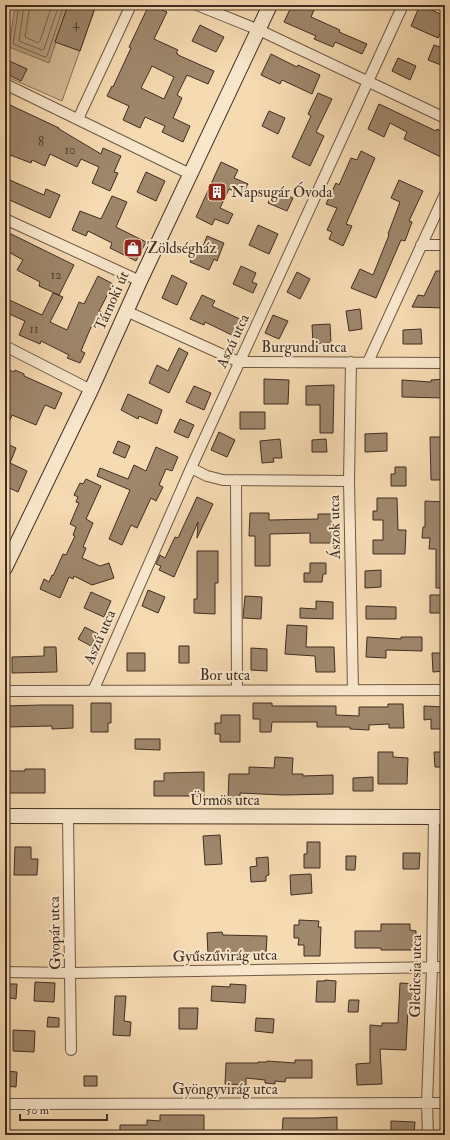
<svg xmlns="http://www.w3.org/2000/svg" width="450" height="1140" viewBox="0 0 450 1140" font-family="'IM FELL Double Pica',serif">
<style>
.green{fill:#d7bd99;stroke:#8c755d}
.water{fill:#b89f80;stroke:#88715a}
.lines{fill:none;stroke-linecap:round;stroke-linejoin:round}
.shore{stroke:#7c6650;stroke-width:1}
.building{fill:#9f876c;stroke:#402d21;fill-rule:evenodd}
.street-casing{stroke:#6e5845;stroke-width:12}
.secondary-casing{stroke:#402d21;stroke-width:16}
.street{stroke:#f9e7cc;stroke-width:10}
.secondary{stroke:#f9e7cc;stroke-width:14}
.labels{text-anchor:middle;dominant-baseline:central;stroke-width:4;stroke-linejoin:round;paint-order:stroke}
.number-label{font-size:13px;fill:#584434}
.poi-label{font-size:15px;fill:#402d21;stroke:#f9e7cc;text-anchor:start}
.street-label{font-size:15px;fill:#402d21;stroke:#f9e7cc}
</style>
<rect width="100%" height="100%" fill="#f6dab1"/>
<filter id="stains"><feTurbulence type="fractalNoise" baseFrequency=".005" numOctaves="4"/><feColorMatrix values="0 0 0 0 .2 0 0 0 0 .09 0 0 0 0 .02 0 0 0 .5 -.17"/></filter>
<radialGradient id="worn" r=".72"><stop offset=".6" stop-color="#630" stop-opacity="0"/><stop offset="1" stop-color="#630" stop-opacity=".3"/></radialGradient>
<path class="green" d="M5 5H96L62 101 12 79 5 78Z"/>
<path class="water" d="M15 5H68L49 63 9 47Z"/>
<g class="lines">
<path class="shore" d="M19 5 13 44 45 57 47 56 64 5
M24 5 19 41 42 50 44 49 59 5
M30 5 25 37 38 43 40 41 52 5"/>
</g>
<path class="building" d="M68 5H96L80 51 55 42Z
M149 5 167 12 154 39 178 50 176 53 178 54V55L214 71 208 84 187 75 177 95 182 98 173 118 190 126 183 142 162 132 165 126 145 117 140 128 123 120 129 106 107 96 112 86 113 87 131 48 129 47ZM152 66 174 77 164 99 141 88Z
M292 5H303L314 10 311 17 340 30 339 32 367 44 362 54 335 42 333 47 314 39 316 36 284 22Z
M420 5 445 16V24L438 38 411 26Z
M200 25 224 37 216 52 192 41Z
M434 45 445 49V56L441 65 428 60Z
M271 54 297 67 298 65 320 75 312 94 282 80 280 84 261 75Z
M398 58 416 66 410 80 392 71Z
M5 59 27 69 21 81 5 73Z
M318 93 332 99 316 132 324 136 310 166 292 157 311 116 308 114Z
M379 104 436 131 437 129 445 133V159L404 139 407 132 390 123 384 137 368 129Z
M10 105 59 128V129L101 154 103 148 121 156 114 172 118 173 110 191 92 183 99 167 81 159 77 167 50 154 45 166 32 160 31 163 5 153V115Z
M269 111 285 118 278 134 262 126Z
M361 151 375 158 346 224 352 226 343 246 329 239 332 232 327 230 337 208 326 204 336 183 339 185 351 158 357 160Z
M221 162 238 170 234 178 248 184 242 195 229 189 220 208 233 214 228 224 215 219 212 225 196 217Z
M146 172 165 181 156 201 137 192Z
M5 178 44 195 46 189 60 195 50 218 5 198Z
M399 180 423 191 409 221 412 222 405 241 401 240 376 298 351 288 360 269 373 275 389 235 388 234 400 202 391 198Z
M274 190 293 198 287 211 268 203Z
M112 196 127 202 116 227 146 242 136 261 110 248 112 243 88 231 86 236 72 230 80 211 101 219Z
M258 225 278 234 269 254 249 245Z
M5 231 74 265 59 295 39 286 40 282 17 270 23 260 5 250Z
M207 236 224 243 217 261 214 259 209 270 190 262 196 247 202 249Z
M241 266 256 273 252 282 257 284 253 293 233 284Z
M436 271H444L445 272V308L412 307 418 295 424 296Z
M297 272 310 279 300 299 287 292Z
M172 275 187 283 177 305 162 298Z
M98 276 113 284 99 311 103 313 96 329 91 327 81 351 85 353 80 363 67 358 69 355 41 341 40 344 19 335 25 321 5 312V298L42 315 53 293 63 297 50 322 67 330 79 302 84 304Z
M202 295 215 301 212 306 244 321 236 337 205 322 204 325 190 319Z
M360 309 362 329 349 331 346 311Z
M273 315 288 321 279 339 265 333Z
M330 324 331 343 313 344 312 325Z
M421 329 422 344H403V330Z
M179 348 188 353 169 393 149 383 157 365 168 371Z
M5 368 14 372 15 370 24 374V376L62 393 55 409 45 405 36 425 12 415 5 432Z
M264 379 289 380 288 404H264Z
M445 379V398L402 397V380L431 382V380Z
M334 385 333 433H320V405H306V386Z
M194 386 211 393 204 410 186 402Z
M128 394 162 410 157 424 139 416 138 419 121 410Z
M240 412H265V429H240Z
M180 419 194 425 188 438 174 432Z
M219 432 235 440 227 457 211 450Z
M387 433V451L365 452V434Z
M430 437H445V480H431Z
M280 439 282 458H273L274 462 262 463 260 441Z
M326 439 327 452H312V440Z
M118 441 130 446 125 458 113 453Z
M5 443 16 448 10 463 27 471 18 492 5 486Z
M156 447 178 457 172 471 166 469 159 485 163 487 156 501 151 498 137 528 131 525 122 545 109 539 130 490 97 476 100 468 128 479 134 465 146 471Z
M395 467H406V486H391V474H395Z
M86 479 101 486 86 519 93 523 83 547 86 548 82 558 100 566 109 563 114 578 92 585 74 576 73 579 69 577 60 598 40 589 44 579 49 582 52 575 53 576 63 554 66 555 75 536 73 535 76 527 70 524 79 503 76 502 78 497 74 495 80 483 83 484Z
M197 497 213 504 197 538 198 522 174 577 159 570 161 566 156 564 160 555 165 558 175 537 178 538Z
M377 498H397L398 530H406L405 554H373V540H383V520H373V511H377Z
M425 501 444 502 445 588H436V549H429L430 538H422L423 527H425Z
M250 513H269V520L318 519V514H332V543H310V533L270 534V566H255V536H249Z
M197 551H218V583H215V614L194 613V599H197Z
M310 563H326V574H323L322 582H304V573H310Z
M381 570V587L365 588V571Z
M148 590 165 597 158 613 142 606Z
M91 592 111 601 104 617 84 608Z
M430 595H445V613H430Z
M245 596 262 597 261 619 243 618Z
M316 601 333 602V619L300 618V608L316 609Z
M366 606 396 607V619H366Z
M287 625 307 626 306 647H334L335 672H316L315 656 285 654Z
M85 627 98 634 91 646 78 639Z
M367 637 401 639V637H422V651L386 650V658L366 657Z
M179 646H189V663H179Z
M44 647H56L57 672 12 673V657L44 656Z
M251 648 267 649V671L251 670Z
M127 653H145V671H127Z
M432 653H445V671L433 672Z
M91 703H111V723H108V732H91Z
M253 703H272V706H336V715L359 716V707H388V704H403L404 728H389V724L369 725V730L350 729V727H317V722H272L271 732H260V719H253Z
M41 705H73V728L52 729V726L5 727V706Z
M424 706 445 707V729H431V719L424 720Z
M221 715H240V742H220V734H215V723H221Z
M135 739H160V750L135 749Z
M378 752H393V757L408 758 407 784H378Z
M434 752H445V767H435Z
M275 757 293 758 292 774H303V776L333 775V794L283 795 240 793V799L228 798 229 774H249V767L274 768Z
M25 769H45V793H5V771H25Z
M204 772V796H154V781H164V773Z
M373 777V791H353V778Z
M220 835 222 864 205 865 203 836Z
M307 842H320V868H304V854H307Z
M15 847H31V859H38L37 875H14Z
M403 853H420L419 869H403Z
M346 856H356L355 870H346Z
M268 857 269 875 266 876V881L251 882 250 867 257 866 256 858Z
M311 874 312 893 291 895 290 875Z
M299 920 319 921 318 927H321L320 956H304V945H298L299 938H294V925H299Z
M381 924H410V930L416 931V950H381V948H355V931H381Z
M222 932 223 935 267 936 266 955H234V953L208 955 207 933Z
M325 980 336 981 335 1002H316L317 981H325Z
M35 982 55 983 54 1002 34 1001Z
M400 983 416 984 415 1009H408L406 1050 380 1049 382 1084 357 1085 356 1064 370 1063V1025L382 1026V1023H398Z
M5 984H17L16 999 5 997Z
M230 984 246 985 245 1003 211 1001 212 986 230 987Z
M115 996H126L124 1021 131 1022 130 1036 113 1035Z
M349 1000H359L358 1012H348Z
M179 1008H198L197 1029H179Z
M48 1017 59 1018V1027H47Z
M256 1018 274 1019 273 1033 255 1031Z
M13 1030 35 1031 34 1052 13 1051Z
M295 1060H312V1078H286L285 1082 275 1081V1084L265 1083V1080L246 1078V1085L225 1084 226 1063H258V1062H267V1061L295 1063Z
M5 1071 17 1072 16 1087 5 1086Z
M84 1076H97V1086H84Z
M160 1115H204V1135H120V1125H147V1120L160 1121Z
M337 1117V1135H282L283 1118H315Z
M391 1121 415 1122 414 1135H391Z"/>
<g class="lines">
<g class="street-casing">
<path id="street" d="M197 5 259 30 445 118
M5 84 190 174
M78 119 131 5
M5 219 140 281
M421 245H445
M126 311 239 362 445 363
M5 346 91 390
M351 362 349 481 353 690
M368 362 445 194
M191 468 207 476 223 480 349 481
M236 480 237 690
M5 691 445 690
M93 691 191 468 403 5
M68 816 71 1050
M5 972 70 973 445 967
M5 1104 445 1103
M428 1135 427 1103 432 968 434 817"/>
</g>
<g class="secondary-casing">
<path id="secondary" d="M5 568 91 390 140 281 270 5
M5 816 445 817"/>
</g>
<use href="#street" class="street"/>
<use href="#secondary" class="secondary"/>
</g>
<defs>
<g id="building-square" transform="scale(1)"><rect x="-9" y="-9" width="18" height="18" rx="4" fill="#8f2418" stroke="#f9e7cc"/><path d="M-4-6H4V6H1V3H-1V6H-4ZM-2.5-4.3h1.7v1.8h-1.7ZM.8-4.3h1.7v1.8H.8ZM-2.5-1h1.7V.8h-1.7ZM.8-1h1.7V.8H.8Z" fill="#fff"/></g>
<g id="shop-square" transform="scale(1)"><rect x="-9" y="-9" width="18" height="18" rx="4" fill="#8f2418" stroke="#f9e7cc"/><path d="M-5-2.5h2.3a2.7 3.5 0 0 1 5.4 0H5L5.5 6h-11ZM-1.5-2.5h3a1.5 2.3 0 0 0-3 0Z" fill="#fff"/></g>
</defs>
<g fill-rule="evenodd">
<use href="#building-square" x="217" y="192"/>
<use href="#shop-square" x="133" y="248"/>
</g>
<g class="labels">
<g class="number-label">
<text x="76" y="24">4</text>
<text x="41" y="142">8</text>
<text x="70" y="150">10</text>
<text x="56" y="275">12</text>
<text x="34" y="329">11</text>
</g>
<g class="poi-label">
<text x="231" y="192">Napsugár Óvoda</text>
<text x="147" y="248">Zöldségház</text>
</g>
<g class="street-label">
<text transform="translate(112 301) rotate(-66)">Tárnoki út</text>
<text transform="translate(233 341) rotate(-65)">Aszú utca</text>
<text x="304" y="347">Burgundi utca</text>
<text transform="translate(335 527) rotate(-91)">Ászok utca</text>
<text transform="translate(100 637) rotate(-66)">Aszú utca</text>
<text x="225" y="675">Bor utca</text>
<text x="225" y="800">Ürmös utca</text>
<text transform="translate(55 933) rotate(-91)">Gyopár utca</text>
<text transform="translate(225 956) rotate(-1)">Gyűszűvirág utca</text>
<text transform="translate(416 976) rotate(-89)">Gledicsia utca</text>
<text x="225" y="1089">Gyöngyvirág utca</text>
</g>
</g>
<rect width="450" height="1140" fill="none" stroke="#f6dab1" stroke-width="20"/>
<rect x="6" y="6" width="438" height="1128" fill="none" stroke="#402d21" stroke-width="2"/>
<rect x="10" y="10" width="430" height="1120" fill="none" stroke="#402d21"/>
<path d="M20 1114v6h87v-6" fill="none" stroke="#402d21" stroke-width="2"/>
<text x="26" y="1114" font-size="12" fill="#402d21" stroke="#f9e7cc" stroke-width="3" paint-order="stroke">50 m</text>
<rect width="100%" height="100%" filter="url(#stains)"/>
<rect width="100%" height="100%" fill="url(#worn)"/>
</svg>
